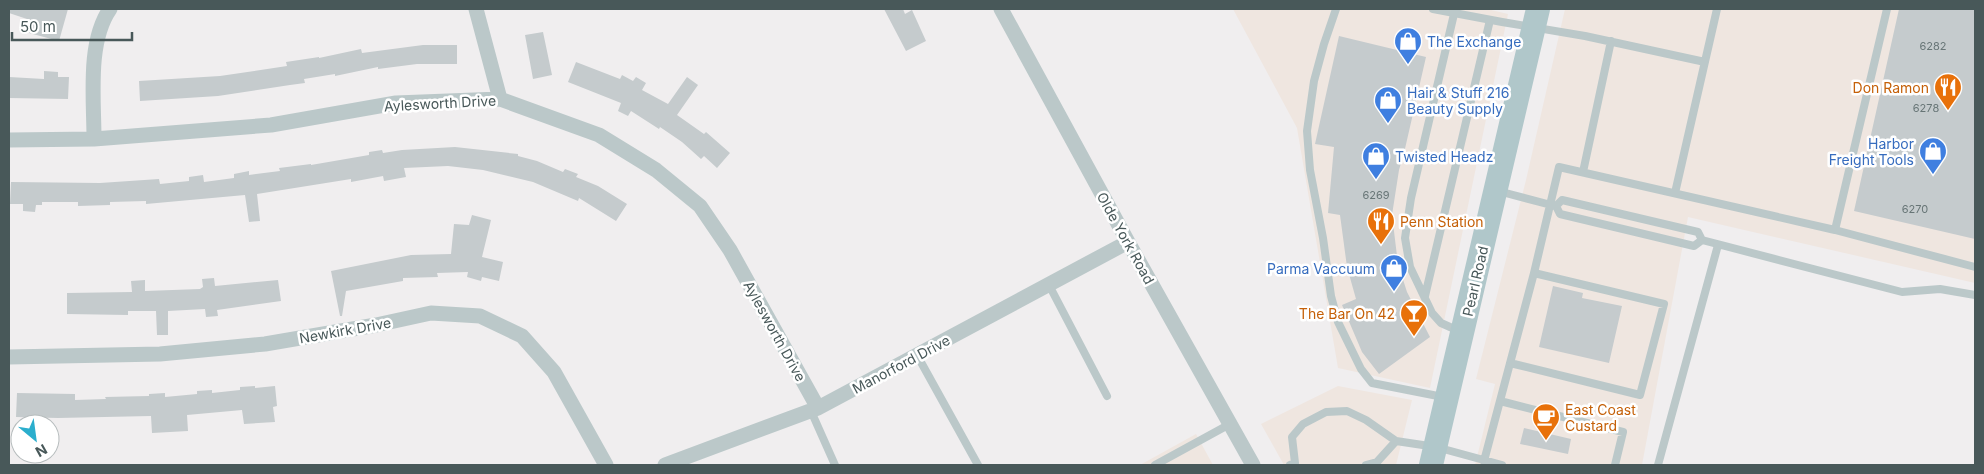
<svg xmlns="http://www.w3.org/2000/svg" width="1984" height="474" viewBox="0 0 1984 474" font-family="Inter,sans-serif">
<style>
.commercial{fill:#efe6e0}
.building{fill:#c5cbcd}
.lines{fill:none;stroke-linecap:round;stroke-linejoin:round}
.lane{stroke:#bbc8c9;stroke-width:8}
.street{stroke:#bbc8c9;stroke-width:15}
.primary{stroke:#b0c7ca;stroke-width:24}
.labels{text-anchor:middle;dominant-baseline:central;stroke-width:5;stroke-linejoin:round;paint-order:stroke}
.number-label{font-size:11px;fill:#677576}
.shop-label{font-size:14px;fill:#366cbe;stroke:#fff;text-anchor:start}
.food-label{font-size:14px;fill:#c56008;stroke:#fff;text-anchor:end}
.street-label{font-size:14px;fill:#485859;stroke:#fff}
</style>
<rect width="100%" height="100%" fill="#f0eeef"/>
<path class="commercial" d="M1233 9H1487L1508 14 1430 388 1338 368 1297 128Z
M1565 9H1975V283L1688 217 1642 465H1475L1495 384 1476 379 1526 180Z
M1338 386 1412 400 1396 465H1284L1261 424Z
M1196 434 1213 465H1140Z"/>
<path class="building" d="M9 9H68L59 41 29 33 33 21 9 13Z
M884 9H903L905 14 912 10 926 41 906 51Z
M1899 9H1975V239L1854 211Z
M543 32 552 75 533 79 525 35Z
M1339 36 1426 57 1404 153 1399 170 1392 215 1398 264 1407 292 1430 337 1379 374 1362 352 1342 305 1356 299 1347 267 1340 215 1328 213 1334 147 1315 144Z
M423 45H457V64H417L378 69V67L335 76V74L304 79 305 83 290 85 218 96 140 101 139 81 220 76 287 66 286 62 319 57V58L361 49 362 53Z
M576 62 620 79 622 75 633 81 636 77 646 83 642 90 668 104 687 77 698 85 677 115 704 134 706 132 730 153 717 168 704 156 701 159 682 142 660 127 659 129 631 111 628 116 618 111 621 103 568 82Z
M44 71 58 72V77H69L68 99 9 98V77L44 79Z
M455 147 518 154V156L537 161 563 172 565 169 578 174 576 177 598 186 627 204 616 221 579 198 578 201 533 182 483 170 448 166 404 168 406 177 384 181 383 176 351 182V179L257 194 260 221 249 222 245 195 146 204V201L110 202V205L78 206V202H42V205H36L35 212 23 211V204H10L11 182 100 183 159 179 160 184 189 181V177L203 175 204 182 234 178V174L249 171V175L280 171 279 168 311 164V165L369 155V152L382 150 383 153 402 150Z
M472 215 491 220 482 257 503 262 499 281 482 277 481 281 467 277 468 272 437 273 438 277 403 278V281L346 291 342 316H340L331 271 411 255 451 254 454 224 469 225Z
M214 278 215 286 278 280 281 301 217 310 218 316 206 317 205 309 168 311V335H157L156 311H128V315L67 314V293L132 292 131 281 145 280V291L200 289 203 287 202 279Z
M1553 286 1583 293 1582 298 1622 306 1609 363 1539 347Z
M255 386V388L275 386 277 406 273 407 275 422 244 424 242 410 187 415 188 431 152 433 151 416 58 418 16 417 17 393 75 394V400L106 399 105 397 149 396V394L165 393V397L197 394V391L212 390V393L240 390V387Z
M1524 428 1571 439 1568 454 1520 444Z"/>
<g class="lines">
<path class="lane" d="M1336 9 1324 44 1314 81 1307 131 1310 170 1323 238 1331 296 1338 322 1361 369 1372 383 1443 397
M1433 9 1502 22 1585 36 1705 62
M1454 14 1411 198 1405 238 1410 267 1432 313 1441 323 1459 331
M1583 172 1611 41
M1498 191 1555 206
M1675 193 1717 9
M1562 200 1698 232 1702 240 1694 246 1560 214 1556 206Z
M1835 230 1975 267
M1702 240 1902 292 1940 289 1975 295
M1534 273 1559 167 1835 230 1887 9
M1049 285 1107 396
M1425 296 1490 20
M917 355 978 465
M1500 401 1623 432 1615 465
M811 411 835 465
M1484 461 1534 273 1664 304 1640 395 1510 363
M1155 465 1230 424
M1290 465 1295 463 1292 437 1303 424 1326 412 1347 411 1366 420 1396 441 1436 447 1502 465
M1366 465 1377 462 1396 441
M1658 465 1718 245"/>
<path class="street" d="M476 9 500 99
M1001 9 1128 242 1253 465
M94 139C94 99 87 42 110 9
M9 140 94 139 271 125 396 103 500 99 599 135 656 170 700 206 730 250 818 408
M9 357 160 354 265 344 376 325 431 313 480 316 522 336 554 372 606 465
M665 465 818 408 1128 242"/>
<path class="primary" d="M1431 465 1538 9"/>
</g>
<defs>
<g id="shop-pin" transform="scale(1.4375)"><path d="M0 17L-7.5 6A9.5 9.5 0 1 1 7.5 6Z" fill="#3f7fe0" stroke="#fff"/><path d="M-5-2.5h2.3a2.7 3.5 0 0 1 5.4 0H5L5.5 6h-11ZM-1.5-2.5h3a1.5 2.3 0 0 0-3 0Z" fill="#fff"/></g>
<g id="restaurant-pin" transform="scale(1.4375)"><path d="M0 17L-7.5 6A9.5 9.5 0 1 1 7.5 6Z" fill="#e8710a" stroke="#fff"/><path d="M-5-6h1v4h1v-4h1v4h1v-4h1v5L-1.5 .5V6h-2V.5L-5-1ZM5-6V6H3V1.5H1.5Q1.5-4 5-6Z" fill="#fff"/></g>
<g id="bar-pin" transform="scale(1.4375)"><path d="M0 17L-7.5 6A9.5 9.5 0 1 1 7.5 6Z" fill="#e8710a" stroke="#fff"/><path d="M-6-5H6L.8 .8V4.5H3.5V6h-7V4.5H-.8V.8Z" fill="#fff"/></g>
<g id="cafe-pin" transform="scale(1.4375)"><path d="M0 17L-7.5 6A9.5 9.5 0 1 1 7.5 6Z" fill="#e8710a" stroke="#fff"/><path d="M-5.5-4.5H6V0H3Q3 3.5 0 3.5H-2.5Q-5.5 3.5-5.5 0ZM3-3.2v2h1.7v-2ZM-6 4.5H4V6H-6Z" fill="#fff"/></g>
</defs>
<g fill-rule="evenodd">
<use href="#shop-pin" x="1408" y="41"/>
<use href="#restaurant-pin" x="1948" y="87"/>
<use href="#shop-pin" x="1388" y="100"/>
<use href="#shop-pin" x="1933" y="151"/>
<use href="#shop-pin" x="1376" y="156"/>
<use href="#restaurant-pin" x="1381" y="221"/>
<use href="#shop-pin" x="1394" y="268"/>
<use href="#bar-pin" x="1414" y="313"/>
<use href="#cafe-pin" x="1546" y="417"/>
</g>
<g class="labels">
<g class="number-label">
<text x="1933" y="46">6282</text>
<text x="1926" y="108">6278</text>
<text x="1376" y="195">6269</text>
<text x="1915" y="209">6270</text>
</g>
<g class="shop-label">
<text x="1427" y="41">The Exchange</text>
<text x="1407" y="92">Hair &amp; Stuff 216<tspan x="1407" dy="16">Beauty Supply</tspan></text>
<text x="1914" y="143" text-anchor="end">Harbor<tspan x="1914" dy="16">Freight Tools</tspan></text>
<text x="1395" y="156">Twisted Headz</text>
<text x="1375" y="268" text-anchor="end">Parma Vaccuum</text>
</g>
<g class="food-label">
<text x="1929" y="87">Don Ramon</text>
<text x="1400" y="221" text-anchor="start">Penn Station</text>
<text x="1395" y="313">The Bar On 42</text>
<text x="1565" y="409" text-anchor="start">East Coast<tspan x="1565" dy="16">Custard</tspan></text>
</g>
<g class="street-label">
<text transform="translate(440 103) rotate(-3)">Aylesworth Drive</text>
<text transform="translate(1126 238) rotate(61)">Olde York Road</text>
<text transform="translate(1475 281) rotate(-77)">Pearl Road</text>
<text transform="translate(345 330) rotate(-10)">Newkirk Drive</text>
<text transform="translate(775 331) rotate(61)">Aylesworth Drive</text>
<text transform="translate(901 364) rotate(-28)">Manorford Drive</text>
</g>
</g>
<rect width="1984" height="474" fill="none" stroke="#485859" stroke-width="20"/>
<g transform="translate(35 439) rotate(151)"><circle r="24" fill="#ffffff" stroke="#b6bcbd"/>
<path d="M0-4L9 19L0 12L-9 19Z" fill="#2baecd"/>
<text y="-8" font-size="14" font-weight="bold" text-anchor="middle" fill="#485859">N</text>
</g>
<path d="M12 32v8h120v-8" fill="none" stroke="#485859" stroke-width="2.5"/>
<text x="20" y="32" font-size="15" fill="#485859" stroke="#ffffff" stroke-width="4" paint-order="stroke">50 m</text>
</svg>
